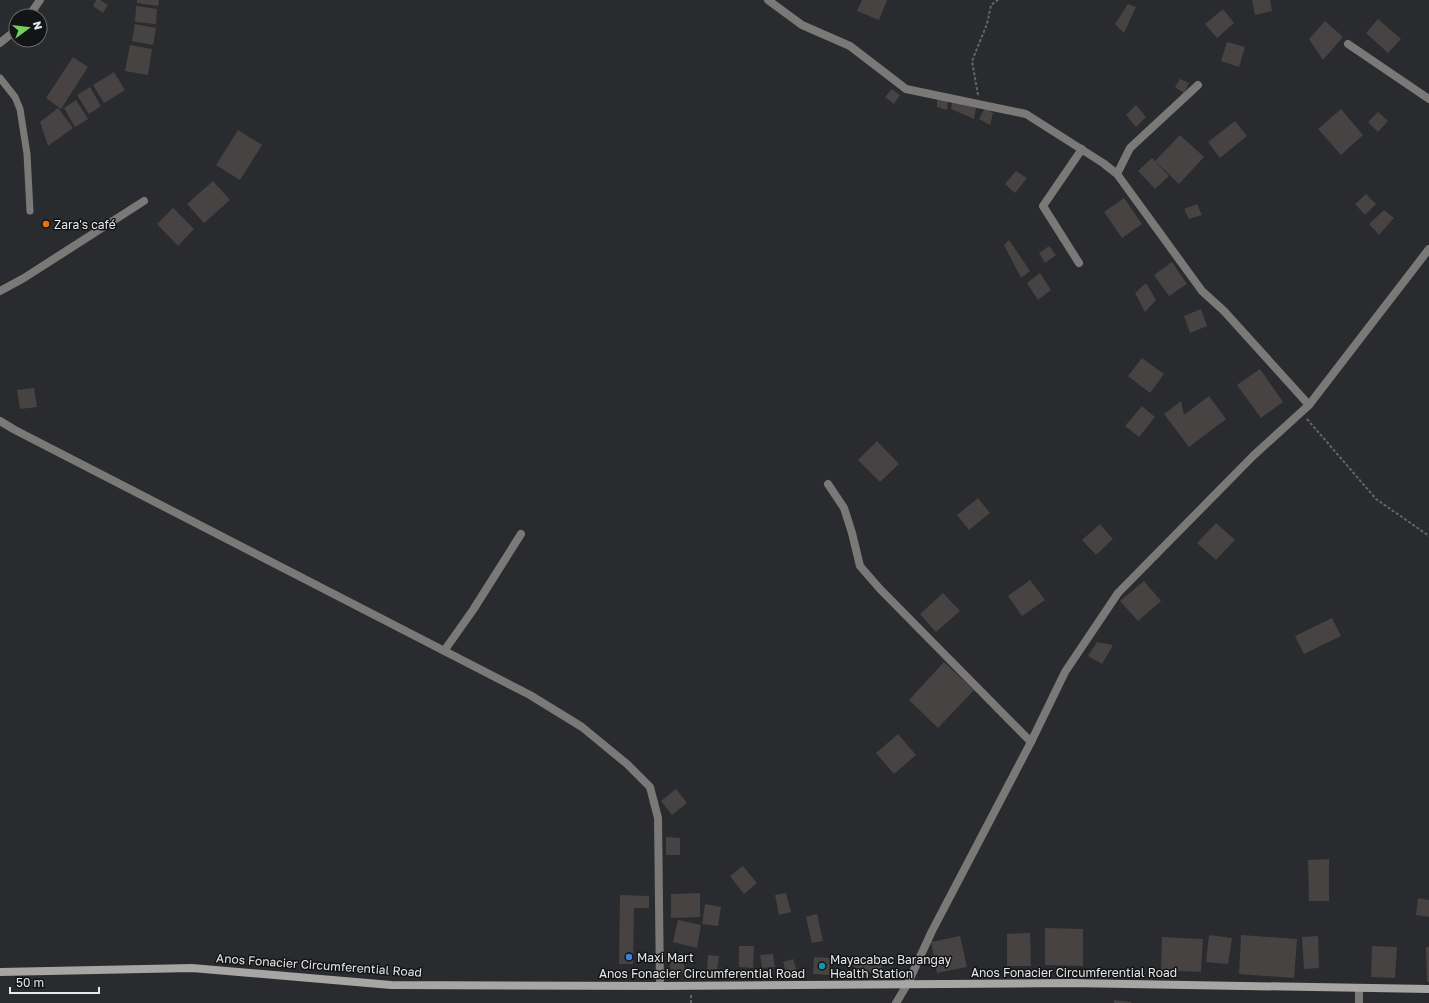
<svg xmlns="http://www.w3.org/2000/svg" width="1429" height="1003" viewBox="0 0 1429 1003" font-family="'Golos Text',sans-serif">
<style>
.building{fill:#464342}
.lines{fill:none;stroke-linecap:round;stroke-linejoin:round}
.path{stroke:#646568;stroke-width:2;stroke-dasharray:3 2;stroke-linecap:butt}
.service{stroke:#7a7978;stroke-width:7}
.minor{stroke:#7a7978;stroke-width:8}
.tertiary{stroke:#7a7978;stroke-width:8}
.secondary{stroke:#a7a6a4;stroke-width:8}
.food-dot{fill:#e8710a;stroke:#131415;stroke-width:1.5}
.shop-dot{fill:#3f7fe0;stroke:#131415;stroke-width:1.5}
.culture-dot{fill:#0f9aa8;stroke:#131415;stroke-width:1.5}
.labels{text-anchor:middle;dominant-baseline:central;stroke-width:3;stroke-linejoin:round;paint-order:stroke}
.poi-label{font-size:12px;fill:#e6e7e8;stroke:#131415;text-anchor:start}
.street-label{font-size:12px;fill:#e6e7e8;stroke:#131415}
</style>
<rect width="100%" height="100%" fill="#2a2b2e"/>
<path class="building" d="M96 0H100L108 5 103 13 93 6Z
M137 0H159L158 6 137 3Z
M862 0H887L879 20 857 11Z
M1252 0H1270L1272 11 1255 15Z
M1128 4 1136 7 1124 33 1115 24Z
M136 6 157 9 156 24 135 22Z
M1223 9 1234 23 1217 38 1205 24Z
M1378 19 1401 39 1388 53 1366 33Z
M1325 21 1343 37 1323 60 1309 39Z
M135 24 156 28 153 45 132 41Z
M1227 42 1245 47 1239 67 1221 61Z
M130 45 152 49 148 75 125 71Z
M73 57 88 67 61 109 46 98Z
M114 72 125 90 104 103 93 85Z
M1180 79 1189 83 1184 93 1175 87Z
M90 87 101 106 89 114 77 95Z
M892 89 900 95 894 104 885 97Z
M937 93 949 95 947 110 937 107Z
M76 100 88 119 75 127 64 108Z
M952 102 976 108 974 119 951 109Z
M1136 105 1146 117 1136 127 1126 115Z
M58 108 73 128 48 146 40 122Z
M985 108 993 113 990 125 979 119Z
M1341 109 1363 135 1341 155 1318 129Z
M1378 112 1388 121 1378 132 1368 122Z
M1235 121 1247 136 1220 158 1208 142Z
M238 130 262 145 240 180 216 165Z
M1180 135 1204 157 1179 184 1155 161Z
M1152 158 1169 176 1155 189 1138 171Z
M1016 171 1027 178 1015 193 1005 184Z
M213 181 230 200 204 223 187 204Z
M1366 194 1376 204 1365 215 1355 204Z
M1124 198 1142 224 1122 238 1104 212Z
M1197 204 1202 215 1189 219 1184 209Z
M173 208 194 229 178 246 157 224Z
M1384 210 1394 218 1379 235 1369 224Z
M1009 240 1030 271 1021 278 1004 245Z
M1049 246 1056 255 1045 263 1039 253Z
M1172 262 1187 284 1169 296 1154 275Z
M1040 273 1051 290 1038 300 1027 283Z
M1146 283 1156 300 1145 312 1135 293Z
M1201 309 1207 326 1190 333 1184 316Z
M1142 358 1164 374 1150 393 1128 376Z
M1260 369 1283 402 1261 418 1237 385Z
M34 388 37 407 20 409 17 390Z
M1209 396 1226 419 1189 447 1164 414 1181 401 1184 415Z
M1142 406 1155 417 1139 437 1125 426Z
M877 441 899 464 880 482 858 460Z
M978 498 990 513 969 530 957 515Z
M1216 523 1235 540 1216 560 1197 543Z
M1100 524 1113 539 1096 555 1082 540Z
M1030 580 1045 600 1022 616 1008 596Z
M1144 581 1161 601 1138 621 1120 601Z
M943 593 960 611 936 632 920 614Z
M1332 618 1341 636 1304 654 1295 636Z
M1097 642 1113 645 1102 664 1088 656Z
M944 662 974 690 938 728 909 700Z
M898 734 916 755 894 774 876 753Z
M676 789 687 803 672 815 661 801Z
M666 837 680 838V855H666Z
M1329 859V901H1309L1308 860Z
M743 866 757 883 744 894 730 876Z
M700 893V917L671 918V894Z
M786 893 791 912 779 915 775 895Z
M620 895 649 896V908H634L633 964H619Z
M1418 898 1429 900V917L1416 915Z
M705 904 721 907 718 926 702 924Z
M817 914 823 941 812 943 806 917Z
M678 920 701 925 697 948 673 942Z
M1045 928 1083 929V966L1045 965Z
M1030 933 1031 966H1007V934Z
M1209 935 1232 938 1228 964 1206 962Z
M1241 935 1297 939 1294 978 1239 974Z
M960 936 967 967 937 973 931 942Z
M1318 936 1319 968 1304 969 1302 937Z
M1162 937 1203 939 1201 972 1161 970Z
M739 946H754L753 968 739 967Z
M1372 946 1397 947 1395 978 1371 977Z
M1426 947H1429V982H1427Z
M773 954 775 967 762 968 760 955Z
M683 955 685 973 671 974 669 956Z
M708 955 719 956 717 971 707 970Z
M881 956 882 971 854 973 853 958Z
M814 957 830 958 829 975 813 974Z
M793 959 798 975 788 978 783 962Z
M1114 1000 1131 1002V1003H1114Z"/>
<g class="lines">
<path class="path" d="M978 95 972 61 987 24 991 5 998 0
M1307 419 1376 499 1429 536
M691 995V1003"/>
<path class="service" d="M0 78 15 97 20 109 27 154 30 211"/>
<path class="minor" d="M768 0 802 25 850 46 906 89 1026 114 1103 163 1117 174 1202 291 1224 311 1309 405
M29 16 40 0
M0 43 16 30
M1348 44 1429 99
M1117 174 1130 148 1198 85
M1079 263 1043 206 1082 149
M0 291 24 278 144 201
M0 421 15 430 530 695 582 727 627 764 650 787 658 818 660 986
M828 484 844 508 852 533 860 566 880 589 1031 742
M444 651 473 610 521 534
M1359 1003V988"/>
<path class="tertiary" d="M896 1003 908 983 932 931 1031 742 1065 672 1118 593 1253 456 1309 405 1429 249"/>
<path class="secondary" d="M0 972 192 968 391 985 660 986 1070 983 1429 989"/>
</g>
<circle class="food-dot" cx="46" cy="224" r="4"/>
<circle class="shop-dot" cx="629" cy="957" r="4"/>
<circle class="culture-dot" cx="822" cy="966" r="4"/>
<g class="labels">
<g class="poi-label">
<text x="54" y="224">Zara's café</text>
<text x="637" y="957">Maxi Mart</text>
<text x="830" y="959">Mayacabac Barangay<tspan x="830" dy="14">Health Station</tspan></text>
</g>
<g class="street-label">
<text transform="translate(319 965) rotate(4)">Anos Fonacier Circumferential Road</text>
<text x="1074" y="972">Anos Fonacier Circumferential Road</text>
<text x="702" y="973">Anos Fonacier Circumferential Road</text>
</g>
</g>
<g transform="translate(28 28) rotate(75)"><circle r="19" fill="#131415" stroke="#676869"/>
<path d="M0-3L7 15L0 10L-7 15Z" fill="#73d25c"/>
<text y="-6" font-size="11" font-weight="bold" text-anchor="middle" fill="#e6e7e8">N</text>
</g>
<path d="M10 987v6h89v-6" fill="none" stroke="#e6e7e8" stroke-width="2"/>
<text x="16" y="987" font-size="12" fill="#e6e7e8" stroke="#131415" stroke-width="3" paint-order="stroke">50 m</text>
</svg>
